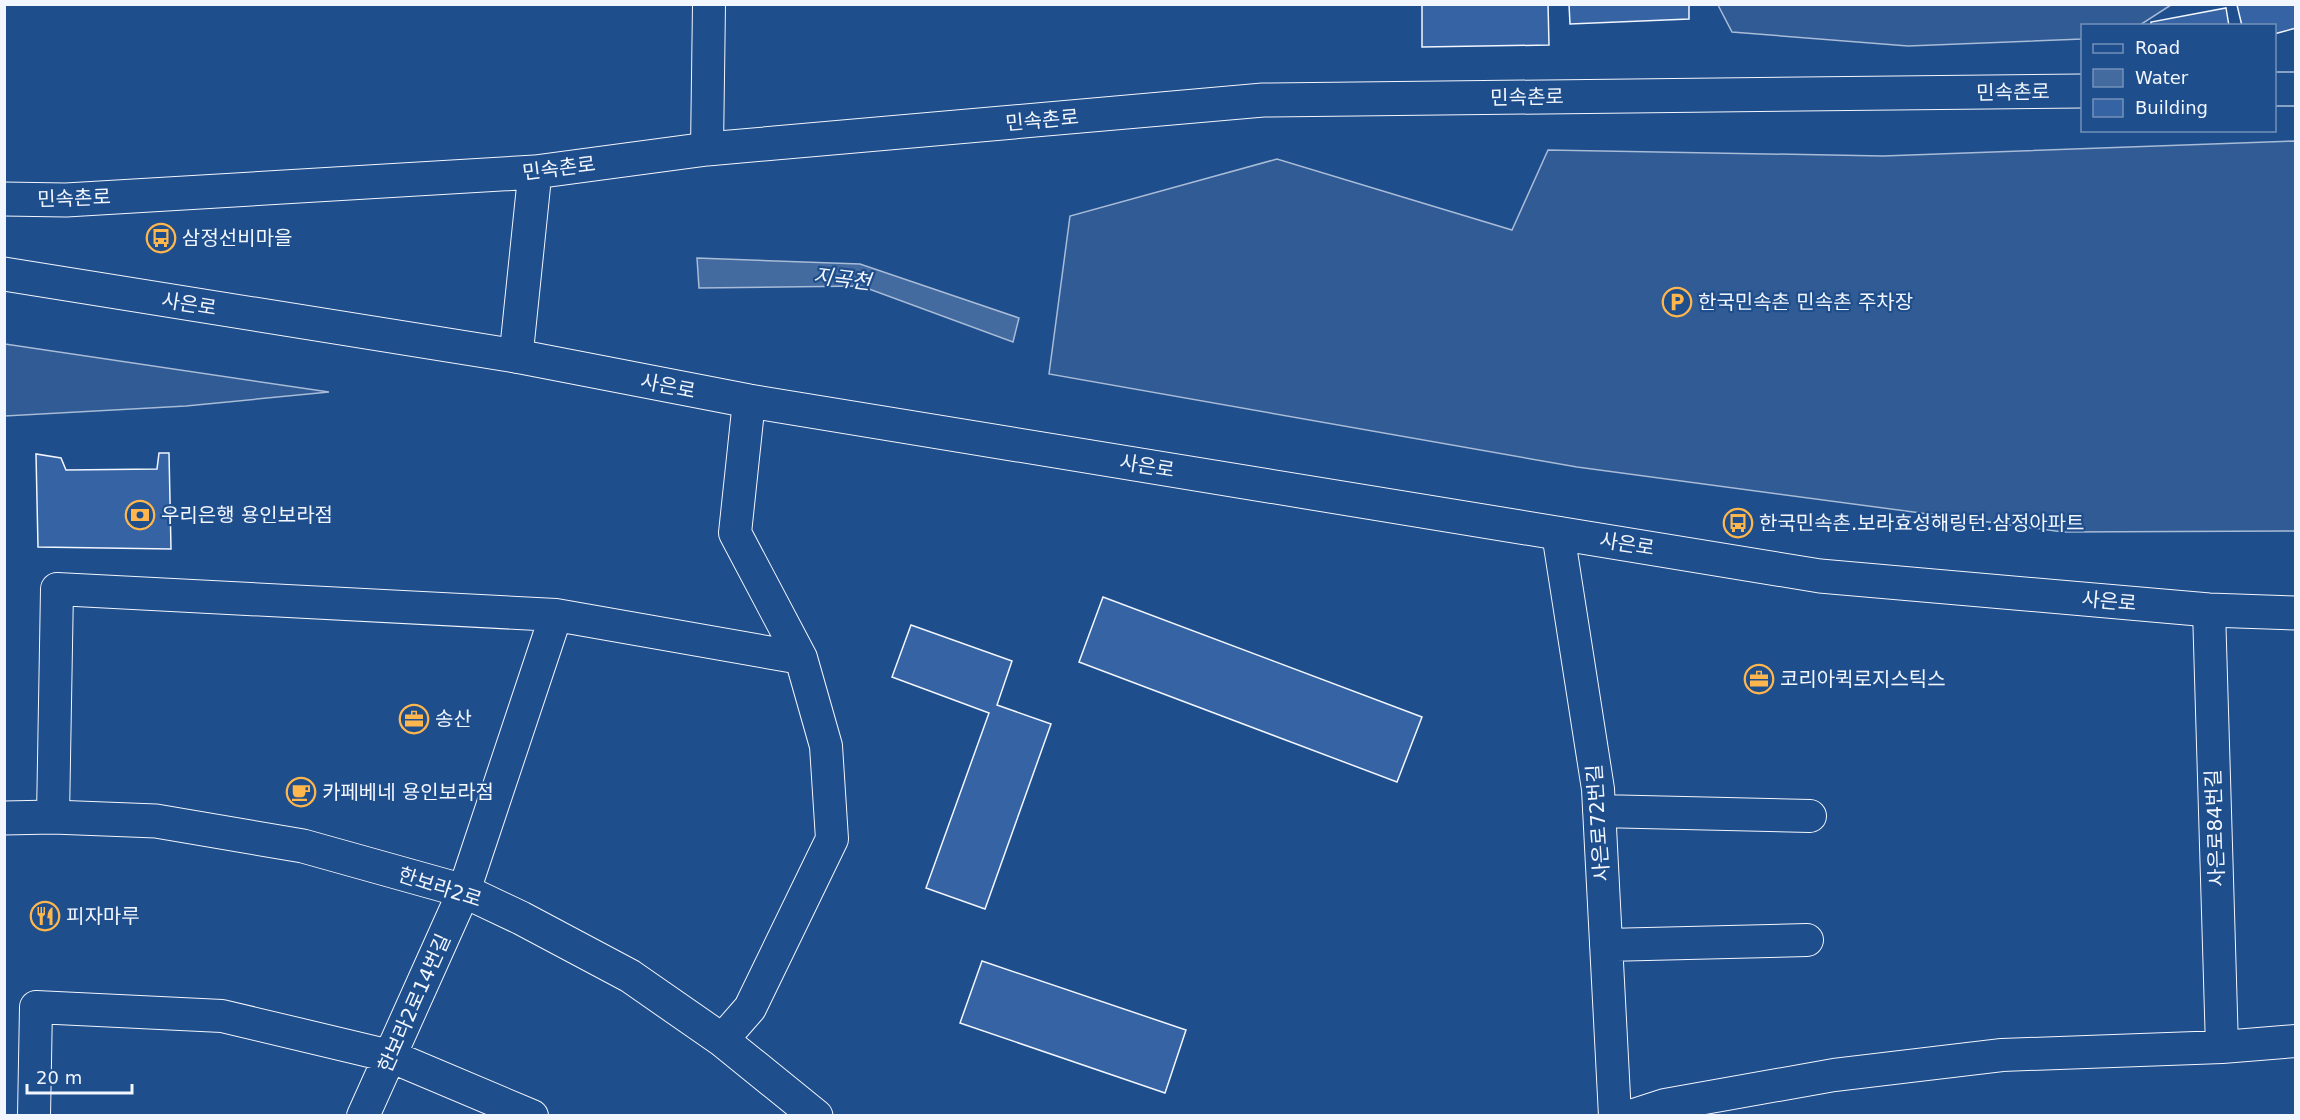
<svg xmlns="http://www.w3.org/2000/svg" width="2300" height="1120" viewBox="0 0 2300 1120" font-family="'DejaVu Sans','Noto Sans KR',sans-serif">
<style>
.built{fill:#305b95;stroke:#a8bbd7;stroke-width:1.5}
.water{fill:#446ba0;stroke:#a8bbd7;stroke-width:1.5}
.building{fill:#3563a3;stroke:#f2f6ff;stroke-width:1.5}
.lines{fill:none;stroke-linecap:round;stroke-linejoin:round}
.minor-casing{stroke:#f2f6ff;stroke-width:34}
.tertiary-casing{stroke:#f2f6ff;stroke-width:35}
.secondary-casing{stroke:#f2f6ff;stroke-width:35}
.minor{stroke:#1f4e8c;stroke-width:32}
.tertiary{stroke:#1f4e8c;stroke-width:33}
.secondary{stroke:#1f4e8c;stroke-width:33}
.labels{text-anchor:middle;dominant-baseline:central;stroke-width:4.5;stroke-linejoin:round;paint-order:stroke}
.street-label{font-size:20px;fill:#f2f6ff;stroke:#1f4e8c}
.poi-label{font-size:20px;fill:#f2f6ff;stroke:#1f4e8c;text-anchor:start}
.water-label{font-size:21px;font-style:italic;fill:#f2f6ff;stroke:#1f4e8c}
</style>
<rect width="100%" height="100%" fill="#1f4e8c"/>
<path class="built" d="M1718 5H2171L2140 25 2082 26V39L1908 46 1732 32Z
M2295 141V531L2063 532 1577 467 1049 374 1070 216 1277 159 1512 230 1548 150 1883 156Z
M5 344 329 392 186 406 5 416Z"/>
<path class="water" d="M697 258 860 264 1019 318 1013 342 861 286 699 288Z"/>
<path class="building" d="M1422 4H1548L1549 45 1422 47Z
M1569 4H1689V19L1570 24Z
M2296 4V28L2274 34V26H2242L2237 5Z
M2226 8 2229 26H2151V22Z
M159 453H169L171 549 38 547 36 454 61 458 66 470 157 469Z
M1103 597 1422 717 1397 782 1079 662Z
M911 625 1012 661 997 705 1051 724 985 909 926 888 989 713 892 677Z
M982 961 1186 1030 1165 1093 960 1023Z"/>
<g class="lines">
<g class="minor-casing">
<path id="minor" d="M707 149 709 4
M1558 533 1598 789 1615 1116
M2209 610 2222 1047
M1599 811 1810 816
M53 817 57 589 556 615 801 658
M1606 945 1807 940
M722 1040 750 1008 832 839 826 746 801 658 735 533 749 401
M34 1116 36 1007 222 1016 390 1056 532 1116
M363 1116 464 891 556 615
M1631 1116 1665 1105 1834 1075 2002 1055 2222 1047 2296 1041"/>
</g>
<g class="tertiary-casing">
<path id="tertiary" d="M2274 89H2296
M4 199 66 200 535 172 707 149 1263 100 2082 91
M516 356 535 172
M4 818 53 817 156 821 303 846 464 891 521 918 630 976 722 1040 816 1116"/>
</g>
<g class="secondary-casing">
<path id="secondary" d="M4 274 516 356 749 401 1820 576 2209 610 2296 613"/>
</g>
<use href="#minor" class="minor"/>
<use href="#tertiary" class="tertiary"/>
<use href="#secondary" class="secondary"/>
</g>
<defs>
<g id="bus-ring" transform="scale(1.5)"><circle r="9.5" fill="#1f4e8c" stroke="#ffb74d" stroke-width="1.5"/><path d="M-5-6H5V4H4V6H2V4H-2V6H-4V4H-5ZM-3.5-4V0h7V-4ZM-3.5 1.2v1.5H-2V1.2ZM2 1.2v1.5H3.5V1.2Z" fill="#ffb74d"/></g>
<g id="parking-ring" transform="scale(1.5)"><circle r="9.5" fill="#1f4e8c" stroke="#ffb74d" stroke-width="1.5"/><path d="M-3.5-5.5H1a3.5 3.5 0 0 1 0 7H-1V5.5H-3.5ZM-1-3.4V-.6H.8a1.4 1.4 0 0 0 0-2.8Z" fill="#ffb74d"/></g>
<g id="bank-ring" transform="scale(1.5)"><circle r="9.5" fill="#1f4e8c" stroke="#ffb74d" stroke-width="1.5"/><path d="M-6-4H6V4H-6ZM0-2.3a2.3 2.3 0 1 0 0 4.6a2.3 2.3 0 1 0 0-4.6Z" fill="#ffb74d"/></g>
<g id="office-ring" transform="scale(1.5)"><circle r="9.5" fill="#1f4e8c" stroke="#ffb74d" stroke-width="1.5"/><path d="M-6-3h4V-5.5h4V-3h4V5H-6ZM-1-4.5V-3h2v-1.5ZM-6 0V1H6V0Z" fill="#ffb74d"/></g>
<g id="cafe-ring" transform="scale(1.5)"><circle r="9.5" fill="#1f4e8c" stroke="#ffb74d" stroke-width="1.5"/><path d="M-5.5-4.5H6V0H3Q3 3.5 0 3.5H-2.5Q-5.5 3.5-5.5 0ZM3-3.2v2h1.7v-2ZM-6 4.5H4V6H-6Z" fill="#ffb74d"/></g>
<g id="restaurant-ring" transform="scale(1.5)"><circle r="9.5" fill="#1f4e8c" stroke="#ffb74d" stroke-width="1.5"/><path d="M-5-6h1v4h1v-4h1v4h1v-4h1v5L-1.5 .5V6h-2V.5L-5-1ZM5-6V6H3V1.5H1.5Q1.5-4 5-6Z" fill="#ffb74d"/></g>
</defs>
<g fill-rule="evenodd">
<use href="#bus-ring" x="161" y="238"/>
<use href="#parking-ring" x="1677" y="302"/>
<use href="#bank-ring" x="140" y="515"/>
<use href="#bus-ring" x="1738" y="523"/>
<use href="#office-ring" x="1759" y="679"/>
<use href="#office-ring" x="414" y="719"/>
<use href="#cafe-ring" x="301" y="792"/>
<use href="#restaurant-ring" x="45" y="916"/>
</g>
<g class="labels">
<g class="street-label">
<text transform="translate(2013 92) rotate(-1)">민속촌로</text>
<text transform="translate(1527 97) rotate(-1)">민속촌로</text>
<text transform="translate(1042 120) rotate(-5)">민속촌로</text>
<text transform="translate(559 168) rotate(-7)">민속촌로</text>
<text transform="translate(74 198) rotate(-2)">민속촌로</text>
<text transform="translate(189 304) rotate(9)">사은로</text>
<text transform="translate(668 386) rotate(11)">사은로</text>
<text transform="translate(1147 466) rotate(9)">사은로</text>
<text transform="translate(1627 544) rotate(9)">사은로</text>
<text transform="translate(2109 601) rotate(5)">사은로</text>
<text transform="translate(1598 823) rotate(-94)">사은로72번길</text>
<text transform="translate(2215 828) rotate(-92)">사은로84번길</text>
<text transform="translate(440 887) rotate(18)">한보라2로</text>
<text transform="translate(414 1003) rotate(-66)">한보라2로14번길</text>
</g>
<g class="poi-label">
<text x="182" y="238">삼정선비마을</text>
<text x="1698" y="302">한국민속촌 민속촌 주차장</text>
<text x="161" y="515">우리은행 용인보라점</text>
<text x="1759" y="523">한국민속촌.보라효성해링턴.삼정아파트</text>
<text x="1780" y="679">코리아퀵로지스틱스</text>
<text x="435" y="719">송산</text>
<text x="322" y="792">카페베네 용인보라점</text>
<text x="66" y="916">피자마루</text>
</g>
<g class="water-label">
<text transform="translate(842 279) rotate(7)">지곡천</text>
</g>
</g>
<rect width="2300" height="1120" fill="none" stroke="#f2f6ff" stroke-width="12"/>
<rect x="2081" y="24" width="195" height="108" fill="#1f4e8c" stroke="#7391ba" stroke-width="1.5"/>
<rect x="2093" y="44" width="30" height="9" fill="#1f4e8c" stroke="#7391ba" stroke-width="1.5"/>
<text x="2135" y="54" font-size="18" fill="#f2f6ff">Road</text>
<rect x="2093" y="69" width="30" height="18" fill="#446ba0" stroke="#7391ba" stroke-width="1.5"/>
<text x="2135" y="84" font-size="18" fill="#f2f6ff">Water</text>
<rect x="2093" y="99" width="30" height="18" fill="#3563a3" stroke="#7391ba" stroke-width="1.5"/>
<text x="2135" y="114" font-size="18" fill="#f2f6ff">Building</text>
<path d="M27 1084v9h105v-9" fill="none" stroke="#f2f6ff" stroke-width="3"/>
<text x="36" y="1084" font-size="18" fill="#f2f6ff" stroke="#1f4e8c" stroke-width="4.5" paint-order="stroke">20 m</text>
</svg>
